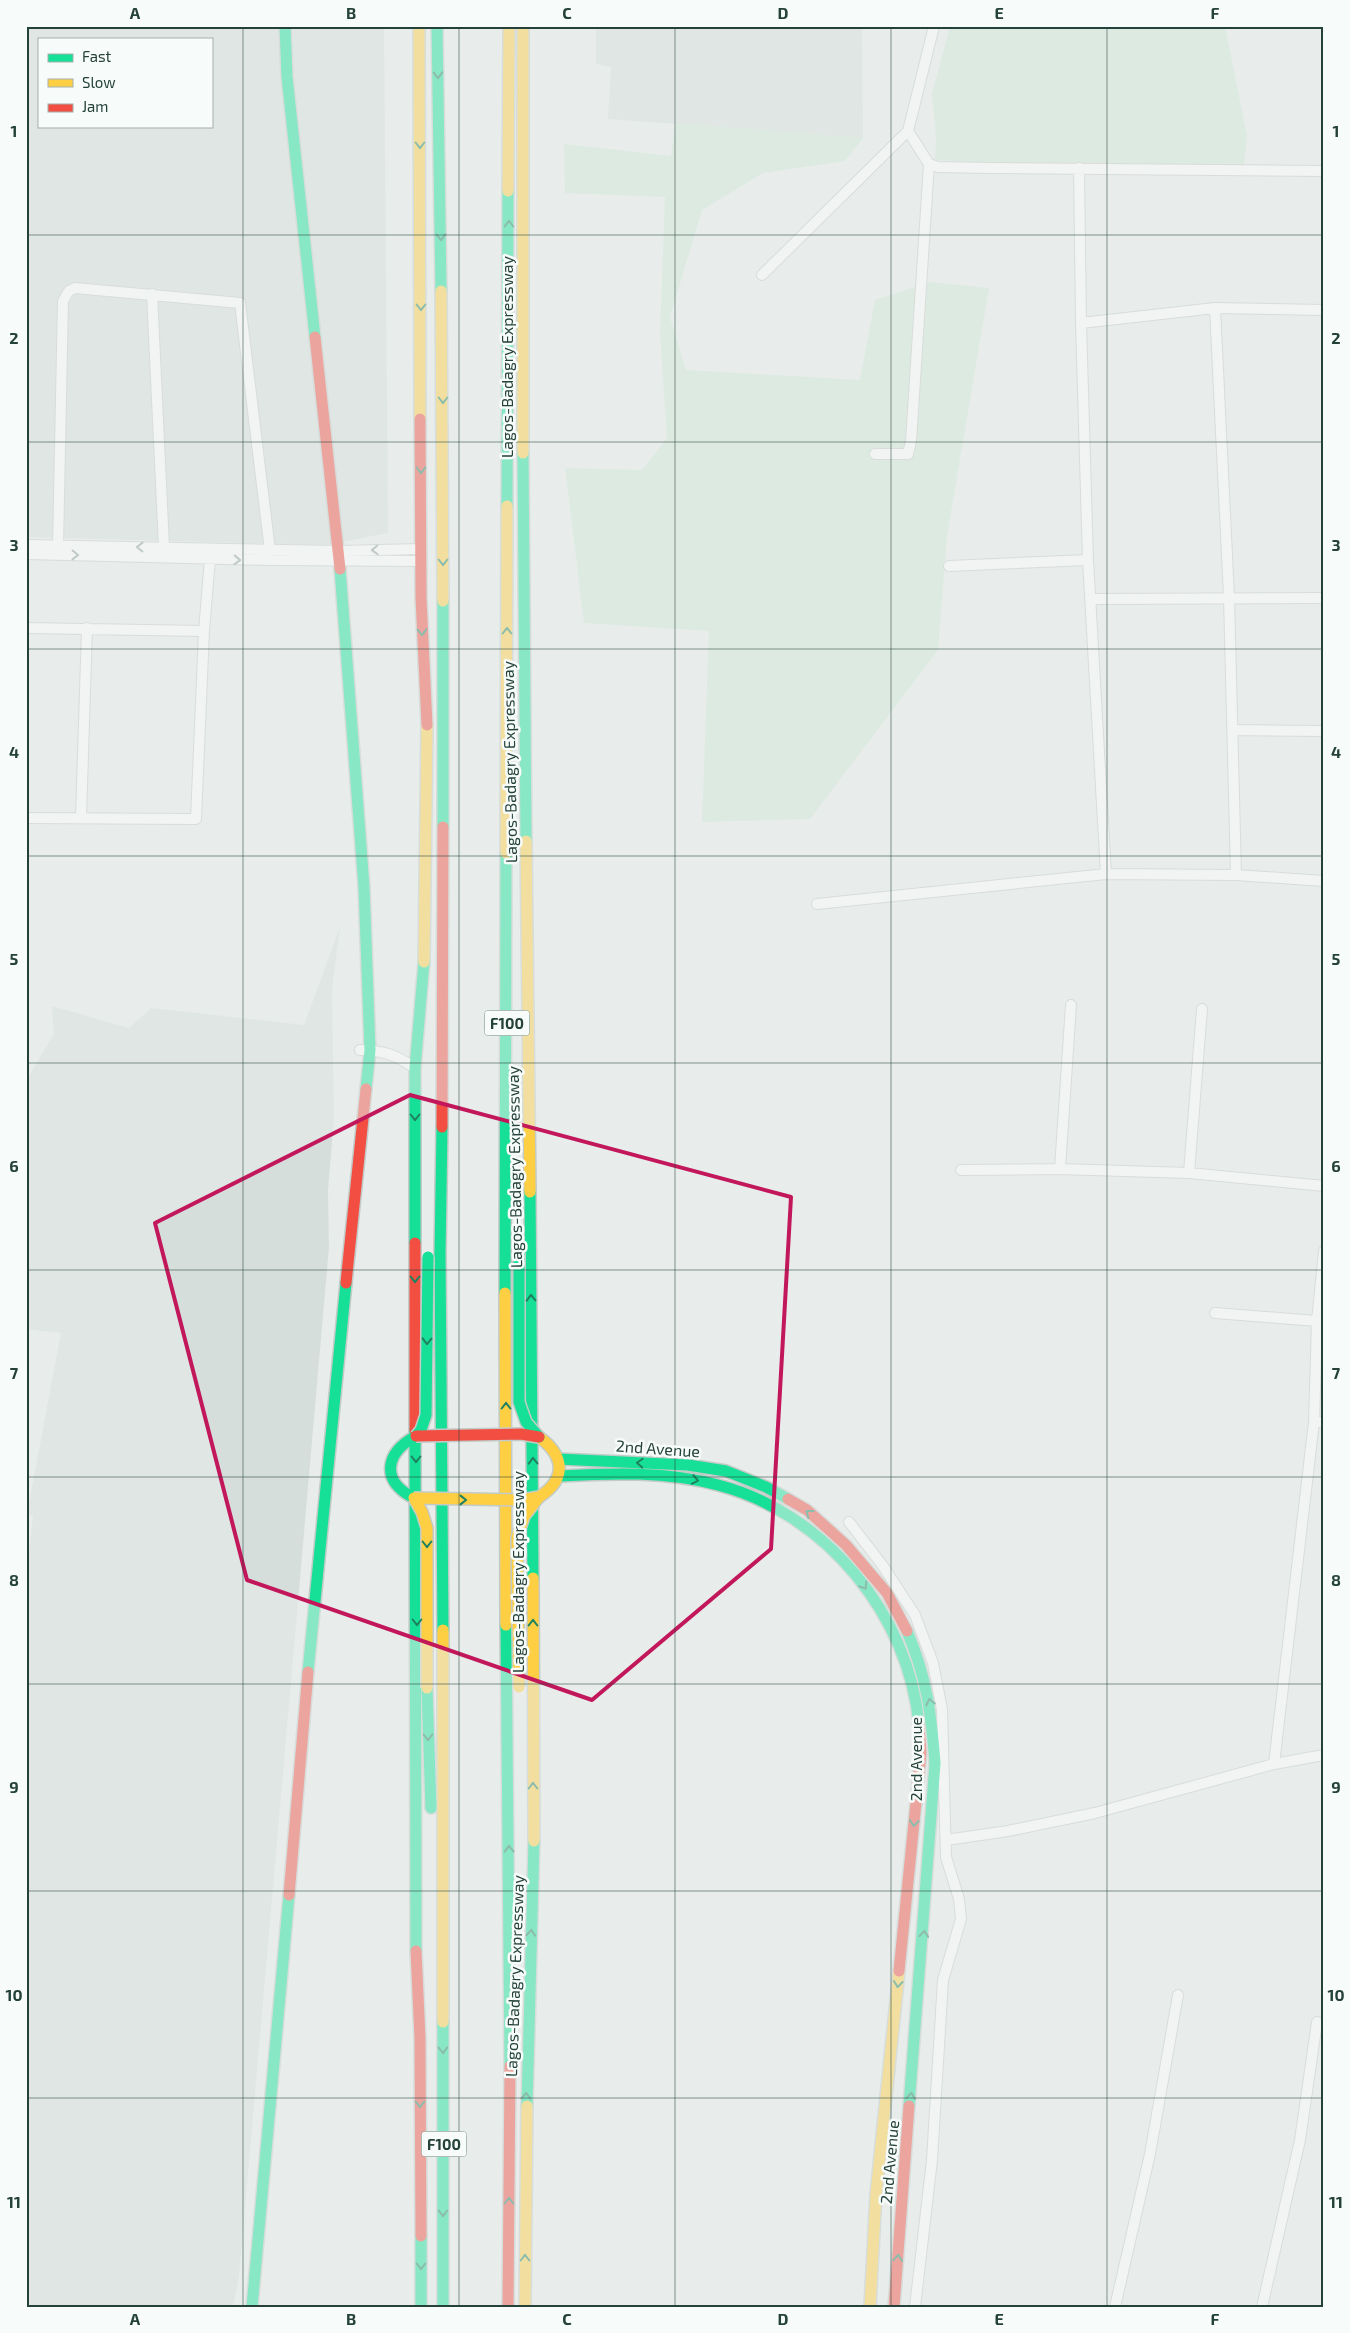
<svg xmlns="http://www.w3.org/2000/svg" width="1350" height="2333" viewBox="0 0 1350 2333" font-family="'Exo 2',sans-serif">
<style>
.built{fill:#d6dedb;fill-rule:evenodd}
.green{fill:#d1e6d8}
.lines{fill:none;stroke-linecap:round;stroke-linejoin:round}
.street-casing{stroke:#c5cac8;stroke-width:12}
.fast-casing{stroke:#c3cbc8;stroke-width:14}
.slow-casing{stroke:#c3cbc8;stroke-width:14}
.jam-casing{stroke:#c3cbc8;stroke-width:14}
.street{stroke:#fcfcfc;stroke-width:10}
.fast{stroke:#16e098;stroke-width:11}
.slow{stroke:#ffcf43;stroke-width:11}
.jam{stroke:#f24e42;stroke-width:11}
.fast-bridge-casing{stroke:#c3cbc8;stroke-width:14;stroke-linecap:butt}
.slow-bridge-casing{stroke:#c3cbc8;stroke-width:14;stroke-linecap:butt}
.jam-bridge-casing{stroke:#c3cbc8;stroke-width:14;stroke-linecap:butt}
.fast-bridge{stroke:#16e098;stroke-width:11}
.slow-bridge{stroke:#ffcf43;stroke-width:11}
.jam-bridge{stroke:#f24e42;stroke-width:11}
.oneway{stroke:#1e8160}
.oneway2{stroke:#909f9b}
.marked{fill:none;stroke:#c2185b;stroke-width:4;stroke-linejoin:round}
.grid{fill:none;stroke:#24423a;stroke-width:1;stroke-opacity:0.55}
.labels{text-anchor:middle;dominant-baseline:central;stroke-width:5;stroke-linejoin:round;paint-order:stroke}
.shield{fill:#f7fbf9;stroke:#637a73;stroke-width:1}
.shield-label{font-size:15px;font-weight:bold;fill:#24423a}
.street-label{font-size:16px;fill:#24423a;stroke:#f7fbf9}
.neatline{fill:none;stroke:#24423a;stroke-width:2}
.grid-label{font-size:16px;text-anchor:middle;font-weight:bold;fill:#24423a}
</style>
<rect width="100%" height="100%" fill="#e8edeb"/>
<path class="built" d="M26 26H384L388 533 325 545 26 537ZM39 39H211V126H39Z
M596 26H862L863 138 608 119 611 67 596 64Z
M340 927 332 989 334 1119 328 1190 329 1247 239 2276 233 2307H26V1583L33 1516 27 1514 61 1333 26 1329V1081L54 1034 52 1006 129 1028 151 1008 304 1025Z"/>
<path class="green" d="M950 26H1225L1247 136 1243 175 1086 172 935 160 936 137 932 94Z
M675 123 863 138 845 161 763 173 702 210 670 317 686 370 860 380 875 300 930 282 989 288 947 536 938 650 810 819 702 822 709 631 584 623 565 468 642 470 667 438 660 333 665 197 565 193 564 144 671 156Z"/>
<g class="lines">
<g class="street-casing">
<path id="street" d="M934 26 908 131 929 164 938 167 989 168 1324 171
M1079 168 1081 323 1088 560 1106 874
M762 275 908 131
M152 294 164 547
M1215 308 1229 597 1236 875
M1081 323 1215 308 1324 310
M875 454H908L911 441 929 164
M26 545 338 551 421 549
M58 546 63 301 69 291 75 288 240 303 270 551
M26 554 270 560 421 561
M949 566 1088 560
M1091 599 1324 598
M26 628 204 631
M1233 730 1324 731
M26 818 196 819 204 631 210 559
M81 818 87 628
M817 904 1106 874 1236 875 1324 881
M360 1050C385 1051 394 1054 415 1068
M1060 1169 1071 1005
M961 1170 1060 1169 1189 1173 1324 1186
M1189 1173 1202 1009
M1215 1313 1317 1321
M1314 1422H1324
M849 1522 883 1566 915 1615 933 1663 942 1709 946 1857 959 1899 961 1919 943 1980 932 2160 915 2307
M1274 1764 1314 1422 1317 1321 1324 1251
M946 1840 1008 1831 1095 1813 1274 1764 1324 1755
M1115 2307 1150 2154 1178 1995
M1262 2307 1300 2140 1317 2022"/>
</g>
<g class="fast-casing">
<path id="fast" d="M285 26 287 77 315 337
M437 26 441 291
M523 453 526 841
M507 506 508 191
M340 569 364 887 370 1050 366 1089
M443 601V827
M442 1127 440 1254 443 1630
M530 1192 533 1578
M415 1243V1068L424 962
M505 1293 506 853
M415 1430 416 1951
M558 1459 688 1465 726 1471 766 1487 788 1499
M559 1476C612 1473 666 1471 718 1485 826 1513 910 1616 919 1726
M414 1498C380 1481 385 1453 416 1436
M506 1625 510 2066
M907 1631C927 1678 931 1713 935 1763L909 2106
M308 1672 346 1283
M427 1688 431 1808
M443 2022V2307
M527 2106 534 1841
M421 2236V2307
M252 2307 289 1895"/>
</g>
<g class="slow-casing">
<path id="slow" d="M419 26 420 419
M523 26V453
M508 191 509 26
M441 291 443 601
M526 841 530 1192
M506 853 507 506
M424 962 427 725
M505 1293 506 1625
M539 1437C565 1456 567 1479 539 1497
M533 1578 534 1841
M443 1630V2022
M525 2307 527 2106
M870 2307 876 2194 899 1971"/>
</g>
<g class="jam-casing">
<path id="jam" d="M315 337 340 569
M420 419 421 598 427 725
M442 1127 443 827
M415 1243V1430
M346 1283 366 1089
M788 1499 807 1510 846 1545 887 1593 907 1631
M289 1895 308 1672
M416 1951 420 2038 421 2236
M899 1971 921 1753 919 1726
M508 2307 510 2066
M894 2307 909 2106"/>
</g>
<use href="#street" class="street"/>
<use href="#fast" class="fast"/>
<use href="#slow" class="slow"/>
<use href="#jam" class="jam"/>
<g class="fast-bridge-casing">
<path id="fast-bridge" d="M519 1253V1402L526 1422 539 1437
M416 1436 421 1430 426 1415 428 1257"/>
</g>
<g class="slow-bridge-casing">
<path id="slow-bridge" d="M414 1498 522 1500 539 1497
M414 1498 422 1512 427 1528V1688
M519 1687 517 1538 524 1516 539 1497"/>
</g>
<g class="jam-bridge-casing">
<path id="jam-bridge" d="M416 1436 521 1434 539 1437"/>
</g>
<use href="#fast-bridge" class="fast-bridge"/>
<use href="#slow-bridge" class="slow-bridge"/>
<use href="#jam-bridge" class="jam-bridge"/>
</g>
<defs><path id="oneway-chevron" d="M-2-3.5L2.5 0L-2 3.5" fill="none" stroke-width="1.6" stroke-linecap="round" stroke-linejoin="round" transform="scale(1.25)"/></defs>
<g class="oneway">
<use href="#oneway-chevron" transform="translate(438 75) rotate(89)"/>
<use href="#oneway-chevron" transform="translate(420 145) rotate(90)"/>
<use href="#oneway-chevron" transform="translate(509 224) rotate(-90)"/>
<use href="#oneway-chevron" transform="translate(441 237) rotate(89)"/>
<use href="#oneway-chevron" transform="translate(421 307) rotate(90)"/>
<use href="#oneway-chevron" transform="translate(443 400) rotate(90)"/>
<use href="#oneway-chevron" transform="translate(421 470) rotate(90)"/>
<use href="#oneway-chevron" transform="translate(443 562) rotate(90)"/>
<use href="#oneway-chevron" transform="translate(507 631) rotate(-90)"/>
<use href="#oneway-chevron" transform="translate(422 632) rotate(88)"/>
<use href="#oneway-chevron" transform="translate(415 1117) rotate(90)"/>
<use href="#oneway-chevron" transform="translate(415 1279) rotate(90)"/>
<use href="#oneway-chevron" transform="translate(531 1298) rotate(-91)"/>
<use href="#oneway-chevron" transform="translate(427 1341) rotate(91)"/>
<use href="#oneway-chevron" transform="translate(506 1406) rotate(-90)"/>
<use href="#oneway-chevron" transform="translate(416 1459) rotate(90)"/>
<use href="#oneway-chevron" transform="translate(533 1461) rotate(-91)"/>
<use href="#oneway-chevron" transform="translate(640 1463) rotate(-177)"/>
<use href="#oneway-chevron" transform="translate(695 1480) rotate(11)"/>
<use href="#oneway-chevron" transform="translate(463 1500)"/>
<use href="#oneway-chevron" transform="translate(809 1513) rotate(-142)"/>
<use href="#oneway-chevron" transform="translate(427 1544) rotate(90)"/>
<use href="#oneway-chevron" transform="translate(864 1586) rotate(57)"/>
<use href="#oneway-chevron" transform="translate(417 1622) rotate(90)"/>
<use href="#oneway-chevron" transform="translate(533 1623) rotate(-90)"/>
<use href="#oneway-chevron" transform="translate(930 1702) rotate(-103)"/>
<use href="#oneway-chevron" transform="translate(428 1737) rotate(88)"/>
<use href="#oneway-chevron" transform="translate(533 1786) rotate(-90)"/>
<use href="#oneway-chevron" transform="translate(914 1823) rotate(96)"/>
<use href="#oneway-chevron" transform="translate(509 1849) rotate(-91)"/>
<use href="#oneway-chevron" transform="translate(531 1933) rotate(-87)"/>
<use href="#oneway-chevron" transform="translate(924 1934) rotate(-85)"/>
<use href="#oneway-chevron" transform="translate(898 1984) rotate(96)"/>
<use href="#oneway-chevron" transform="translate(443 2050) rotate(89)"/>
<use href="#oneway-chevron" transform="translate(526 2096) rotate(-89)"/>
<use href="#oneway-chevron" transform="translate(911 2096) rotate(-85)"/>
<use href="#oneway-chevron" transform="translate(420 2104) rotate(90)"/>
<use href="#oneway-chevron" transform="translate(509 2201) rotate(-90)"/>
<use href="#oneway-chevron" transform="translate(443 2213) rotate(90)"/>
<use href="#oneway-chevron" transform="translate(525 2258) rotate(-90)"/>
<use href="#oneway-chevron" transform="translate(898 2258) rotate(-85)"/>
<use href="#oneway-chevron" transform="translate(421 2266) rotate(90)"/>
</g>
<g class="oneway2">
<use href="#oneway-chevron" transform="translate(140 547) rotate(-179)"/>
<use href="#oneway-chevron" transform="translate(375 550) rotate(178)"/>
<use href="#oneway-chevron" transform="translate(75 555) rotate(1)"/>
<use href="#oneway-chevron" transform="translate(237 560) rotate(2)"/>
</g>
<path d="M0 0H1350V2333H0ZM410 1095 791 1197 771 1549 592 1700 247 1580 155 1223Z" fill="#e8edeb" fill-opacity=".55" fill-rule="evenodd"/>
<path class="marked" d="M410 1095 791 1197 771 1549 592 1700 247 1580 155 1223Z"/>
<path class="grid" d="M243 26V2307M459 26V2307M675 26V2307M891 26V2307M1107 26V2307M26 235H1324M26 442H1324M26 649H1324M26 856H1324M26 1063H1324M26 1270H1324M26 1477H1324M26 1684H1324M26 1891H1324M26 2098H1324"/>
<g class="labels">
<g class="shield">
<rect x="484.5" y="1010.5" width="45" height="25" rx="4"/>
<rect x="421.5" y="2131.5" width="45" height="25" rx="4"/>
</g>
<g class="shield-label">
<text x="507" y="1023">F100</text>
<text x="444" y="2144">F100</text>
</g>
<g class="street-label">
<text transform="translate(506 357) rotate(-90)">Lagos-Badagry Expressway</text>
<text transform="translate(509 762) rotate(-91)">Lagos-Badagry Expressway</text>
<text transform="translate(514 1167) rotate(-91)">Lagos-Badagry Expressway</text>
<text transform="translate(658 1448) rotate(4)">2nd Avenue</text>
<text transform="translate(517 1572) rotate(-90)">Lagos-Badagry Expressway</text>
<text transform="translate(915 1759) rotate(-90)">2nd Avenue</text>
<text transform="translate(514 1976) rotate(-88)">Lagos-Badagry Expressway</text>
<text transform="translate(889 2162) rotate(-85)">2nd Avenue</text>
</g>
</g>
<rect width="1350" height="2333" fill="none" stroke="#f7fbf9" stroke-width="55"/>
<rect x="38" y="38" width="175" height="90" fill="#f7fbf9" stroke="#a3b1ad"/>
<rect x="48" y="54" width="25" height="8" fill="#16e098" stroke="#a3b1ad"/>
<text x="82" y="62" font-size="15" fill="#24423a">Fast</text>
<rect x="48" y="79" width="25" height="8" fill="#ffcf43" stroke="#a3b1ad"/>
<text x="82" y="88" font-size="15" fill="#24423a">Slow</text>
<rect x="48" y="104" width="25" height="8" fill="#f24e42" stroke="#a3b1ad"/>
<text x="82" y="112" font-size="15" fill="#24423a">Jam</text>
<rect x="28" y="28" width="1294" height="2278" class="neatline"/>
<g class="grid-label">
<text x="135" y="19">A</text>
<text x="351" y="19">B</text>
<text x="567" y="19">C</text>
<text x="783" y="19">D</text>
<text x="999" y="19">E</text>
<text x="1215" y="19">F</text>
<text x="14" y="137">1</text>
<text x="1336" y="137">1</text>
<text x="14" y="344">2</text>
<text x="1336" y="344">2</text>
<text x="14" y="551">3</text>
<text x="1336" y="551">3</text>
<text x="14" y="758">4</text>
<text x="1336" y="758">4</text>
<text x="14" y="965">5</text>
<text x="1336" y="965">5</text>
<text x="14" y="1172">6</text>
<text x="1336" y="1172">6</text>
<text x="14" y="1379">7</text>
<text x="1336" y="1379">7</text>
<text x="14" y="1586">8</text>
<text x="1336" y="1586">8</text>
<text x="14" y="1793">9</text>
<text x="1336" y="1793">9</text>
<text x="14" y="2001">10</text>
<text x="1336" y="2001">10</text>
<text x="14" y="2208">11</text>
<text x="1336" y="2208">11</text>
<text x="135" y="2325">A</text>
<text x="351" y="2325">B</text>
<text x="567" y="2325">C</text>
<text x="783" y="2325">D</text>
<text x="999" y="2325">E</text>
<text x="1215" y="2325">F</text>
</g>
</svg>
